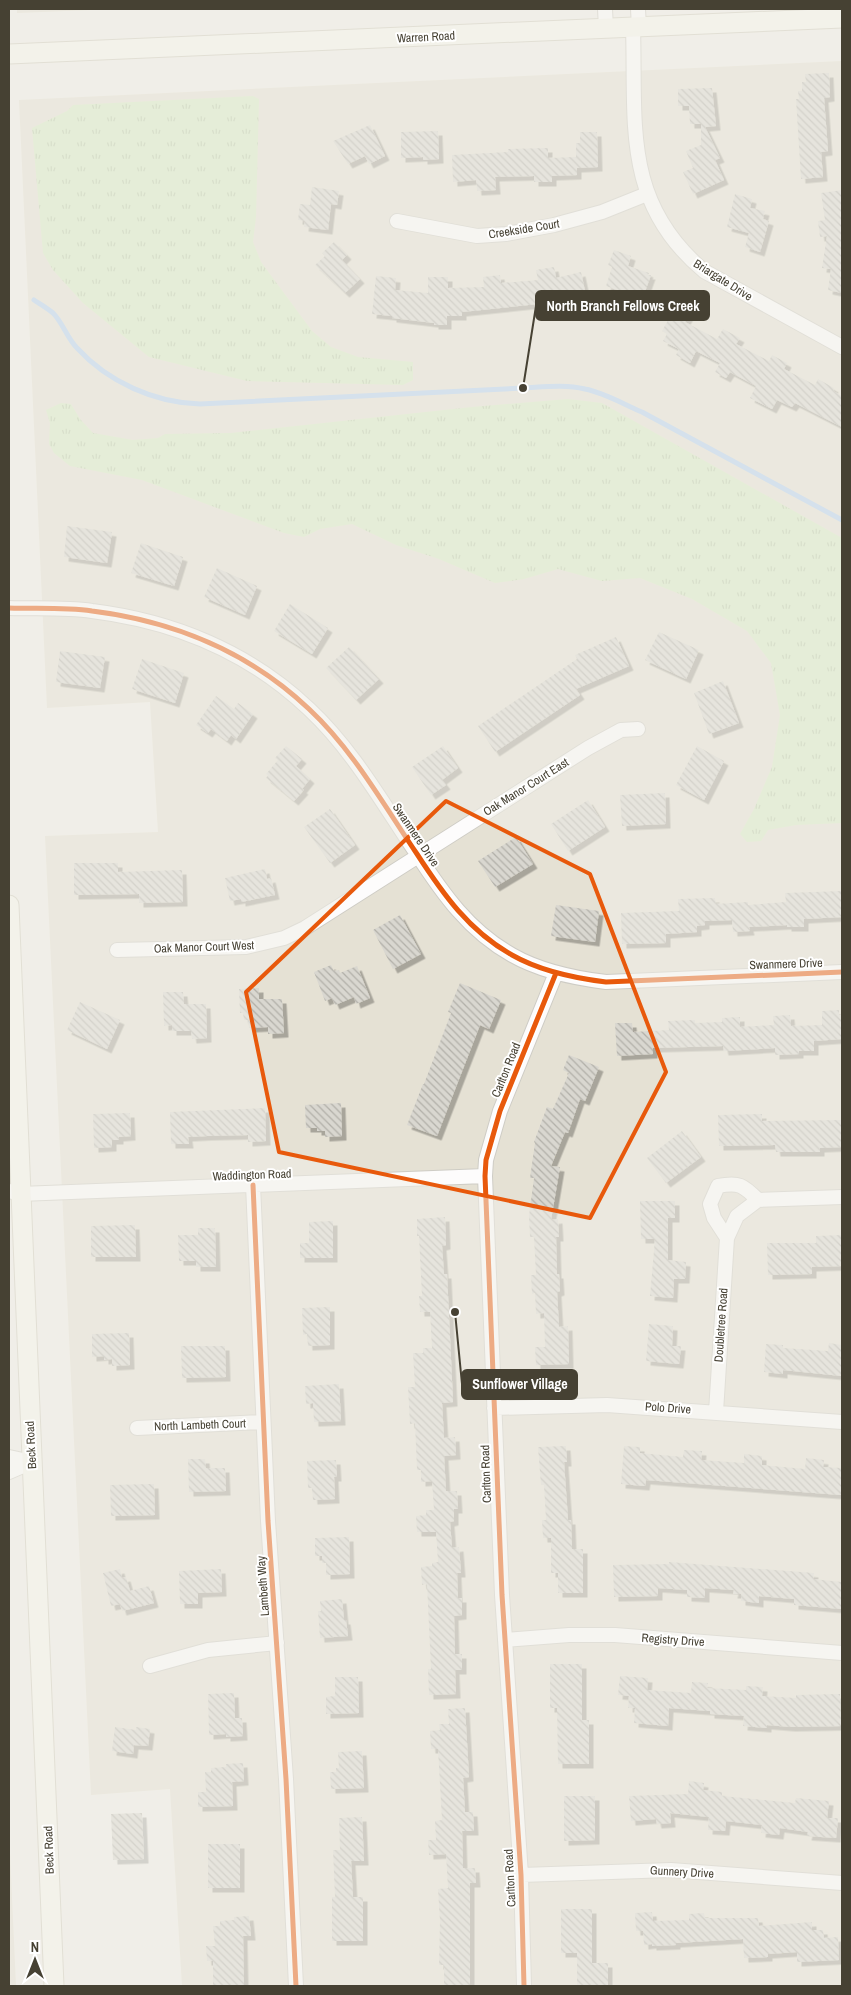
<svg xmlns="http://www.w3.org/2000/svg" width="851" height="1995" viewBox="0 0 851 1995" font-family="'Archivo Narrow',sans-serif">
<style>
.residential{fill:#e5e1d4}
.grass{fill:url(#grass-tufts)}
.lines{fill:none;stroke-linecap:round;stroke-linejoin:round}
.stream{stroke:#b4d0f2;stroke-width:5}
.building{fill:url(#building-back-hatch);filter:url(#shadow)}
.street-casing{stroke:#ceccc5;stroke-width:16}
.secondary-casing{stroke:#d0cdbe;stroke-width:21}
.street{stroke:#fdfcfc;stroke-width:14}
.secondary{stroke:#f6f5ee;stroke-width:19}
.cycleway-casing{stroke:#fff;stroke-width:8}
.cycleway{stroke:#e8590c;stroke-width:5}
.marked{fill:none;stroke:#e8590c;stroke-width:4;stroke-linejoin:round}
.labels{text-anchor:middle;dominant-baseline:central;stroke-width:4;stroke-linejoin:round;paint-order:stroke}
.street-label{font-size:12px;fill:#464133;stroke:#fff}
.leader{fill:none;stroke:#464133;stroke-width:2}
.callout-dot{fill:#464133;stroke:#fff;stroke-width:2}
.callout{fill:#464133;stroke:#464133;stroke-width:2}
.callout-label{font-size:14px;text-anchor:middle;font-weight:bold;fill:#fff}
</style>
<defs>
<pattern id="grass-tufts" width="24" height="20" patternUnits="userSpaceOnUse" patternTransform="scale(1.25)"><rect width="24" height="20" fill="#d8ecc5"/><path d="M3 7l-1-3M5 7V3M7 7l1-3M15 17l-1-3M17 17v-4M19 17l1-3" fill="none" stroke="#bca"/></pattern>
<pattern id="building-back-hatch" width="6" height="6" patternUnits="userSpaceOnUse" patternTransform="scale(1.25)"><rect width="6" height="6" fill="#d9d7d0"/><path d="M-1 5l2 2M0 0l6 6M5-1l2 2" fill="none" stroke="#b2b0a9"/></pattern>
<filter id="shadow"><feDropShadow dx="4.5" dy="4.5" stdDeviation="0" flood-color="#0004"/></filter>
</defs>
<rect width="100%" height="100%" fill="#f0eee8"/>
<path class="residential" d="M17 9H114L17 13Z
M842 61V1986H182L170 1789 91 1795 45 836 158 832 150 702 47 708 19 100Z
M9 1831 16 1986H9Z"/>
<path class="grass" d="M253 96 259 99 256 217 253 242 261 262 312 331 331 347 358 357 413 362V380L403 385 247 381 149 357 83 303 53 270 43 253 32 128 67 111 73 105Z
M568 399 602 403 842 538V823L796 825 768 830 761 841 747 842 740 834 754 809 772 767 780 715 771 663 747 631 692 599 640 578 602 581 558 569 524 579 495 583 439 559 396 545 352 524 320 529 304 537 284 533 142 480 70 466 54 453 49 444 50 423 46 410 61 403 71 404 80 419 93 433 133 440 158 438 165 434 231 433 472 407Z"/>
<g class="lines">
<path class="stream" d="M34 300C40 304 47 308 53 313 63 323 67 338 77 348 108 382 155 403 200 404L523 388C543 387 565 384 585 389 605 393 623 404 642 412L842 520"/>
</g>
<path class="building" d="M829 73 830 97 824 98 828 151 821 152 823 177 801 179 796 99H799L798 91H802V82H806L805 74Z
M712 88 716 126 705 127 720 158 715 160 724 180 693 194 683 172 693 168 686 151 701 145V124H690L689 106H678V89Z
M370 125 385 156 369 164 365 156 348 164 333 141Z
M438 131 439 159 423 160V157L401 158V132Z
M580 132H597L598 167 577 168V175L552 176V182H534V176L495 177 496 190 477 191 476 180 453 182 452 155 508 152V149L548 148V158L576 157V143H580Z
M312 187 339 191 337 205 331 204 328 230 304 227 305 221 298 220 300 204 310 205Z
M842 190V293L828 290 831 269 822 268 827 236 820 237 818 221 825 220 821 193Z
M735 194 752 199 750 208 765 211 763 219 769 221 760 252 745 247 749 233 727 227Z
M334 242 347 255 342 260 360 279 345 293 315 265 325 256 322 253Z
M614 250 631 256 628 266 649 273 648 275H651L643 297 632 293 631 295 606 286 612 267 608 265Z
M554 267 556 278 581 272 586 296 574 298V301L548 307 547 303 462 312V316H447V325H434V323L392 318V316L372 314 376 276 396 278 395 290 428 293V277H448V288L484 287 483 277 500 275 501 283 538 280 536 270Z
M677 304 691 312 685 322 717 339 723 329 740 338 736 344 769 361 772 355 787 363 784 369 815 385 818 379 834 388 833 391 842 396V427L795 403 792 407 777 400 772 409 750 398 756 386 730 372 726 378 715 372 720 363 696 351 690 363 676 355 679 349 663 341 667 334 662 331Z
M67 526 112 532 107 563 64 557Z
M141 543 183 557 174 586 131 573Z
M217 568 257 586 245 615 204 597Z
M290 604 328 628 312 654 274 631Z
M659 632 699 650 686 679 645 660Z
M616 637 629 666 576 689 580 695 495 752 478 726 577 659 575 655Z
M349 647 379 679 356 700 326 668Z
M60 651 105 657 100 688 56 682Z
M142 659 184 673 175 703 132 689Z
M723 681 739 723 709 734 694 693Z
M216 696 234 709 238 703 253 714 236 739 231 735 227 741 211 729 208 733 196 725Z
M286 746 302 759 296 766 310 779 302 789 304 790 294 801 266 778 268 775 266 774 278 760 275 758Z
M443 746 458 768 442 780 446 785 431 795 412 767Z
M697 746 724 761 704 800 676 785Z
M665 793 666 824 622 826 620 795Z
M588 800 605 827 568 851 551 824Z
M330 809 355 845 330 863 304 827Z
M516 837 533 864 495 887 478 861Z
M74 863H118V872L182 870 183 902 139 903V894L74 895Z
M265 869 267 879 271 878 275 895 241 902V899L230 901 225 878Z
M842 891V917L804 919V927H787V925L749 927 750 931 733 932 732 920 705 921V925L697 926V932L666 934V943L622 944 621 913 679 911 678 899 715 898 716 904 748 902V905L786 902 785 893Z
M556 905 599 911 595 942 551 936Z
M400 915 421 954 393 969 373 930Z
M331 965 334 971 339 970 340 973 357 966 370 998 356 1004 354 997 335 1005 332 998 325 1001 314 972Z
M460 983 501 1000 489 1029 480 1025 437 1136 407 1125 423 1084H424L451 1013 448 1012Z
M259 988V999H282L284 1033 268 1034V1027L249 1028 248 1020H244L243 1013H240L239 989Z
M163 992H183L184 1004H206L207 1038 192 1039 191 1031H172V1025L164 1026Z
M80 1002 120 1020 107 1049 67 1030Z
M839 1010V1015H842V1039L814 1041V1051H799V1054L775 1055V1048L724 1051 723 1046 653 1048V1054L617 1056 615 1023H632L633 1032 669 1030 668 1021 695 1020V1023L722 1022V1018L740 1017V1027L774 1025 773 1016 790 1015 791 1026 822 1025V1011Z
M569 1055 599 1067 585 1101 580 1099 568 1133 565 1132 551 1166 560 1167 551 1220 558 1219 559 1237H556L557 1274H559L560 1291 557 1292 559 1327 568 1326 569 1364 536 1365 535 1347H545L544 1313 536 1314 535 1293 532 1294 531 1275H536L534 1237H530L529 1216 534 1178H530L535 1143 534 1142 547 1107 553 1109 569 1073 563 1070Z
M341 1103 342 1136 325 1137V1131H317V1128H306L305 1105Z
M265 1108 266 1141 248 1142V1135L207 1136 188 1137 189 1144H171L170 1112Z
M130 1113 131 1136 119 1137V1140H112V1147L94 1148 93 1114Z
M762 1114V1121L842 1120V1147L820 1148V1152H776L775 1145 719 1146 718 1115Z
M682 1131 701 1157 666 1183 647 1158Z
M640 1201H675V1218H668V1260L686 1262 685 1279H674L673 1298 650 1296 655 1239H641Z
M445 1217 446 1245 442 1246 444 1274H447L453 1402 442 1403 444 1438 455 1437 456 1455 444 1456 446 1491H457L458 1509H454V1521L450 1522 452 1548 459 1547 461 1573H457L458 1598H462V1615L454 1616 455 1654H462V1670H455L456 1694 429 1695 428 1669H431L427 1584 422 1585 421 1567 432 1566V1563L438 1562 436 1532H417L416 1516 426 1515V1510H434L432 1481 421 1482V1470H417L415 1423 410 1424 408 1387H415L413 1353H423V1348H432L430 1312H420L419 1296H422L419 1236H417V1219Z
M333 1221V1258H300V1243H309V1222Z
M135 1225 136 1257H91V1226Z
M198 1228H215L216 1267H196V1261H179L178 1235H198Z
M842 1235V1266L812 1267V1274L768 1275 767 1243H816V1236Z
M330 1307V1345L308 1346 307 1334 303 1335 302 1308Z
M649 1324 673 1326 672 1346H681L679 1364 646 1361Z
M129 1333 130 1365 112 1366V1359L104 1360V1356L92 1357V1334Z
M829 1343 842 1345V1376L783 1370V1374L764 1372 766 1344 783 1345V1348L828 1351Z
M181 1346H225L226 1377 182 1378Z
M339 1384 341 1421 314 1422 313 1403 306 1404 305 1386Z
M566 1446 567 1462H564L568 1520H571L572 1549H583V1593H558V1573H551V1538H543L542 1520H546L544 1485H541L538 1447Z
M624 1446 640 1447V1453L683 1457 684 1450 702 1451 701 1460 744 1463V1454L762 1456V1465L805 1469 806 1458 824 1460 823 1467 842 1468 841 1495 646 1480 645 1486 621 1484Z
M188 1459H205L206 1468H225L226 1491 189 1492Z
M336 1460 337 1477H334L335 1499 313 1500 312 1488H308L307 1461Z
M154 1484 155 1515 111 1516 110 1485Z
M349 1537 350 1574 326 1575V1563H322V1556H315V1538Z
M669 1562 814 1573 813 1579 842 1582V1609L794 1605V1599L759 1596V1603L741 1601V1594H733L734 1590 705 1588V1598L687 1597V1590L658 1588V1596L614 1597 613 1565 669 1564Z
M120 1569 122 1578 126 1577 130 1591 149 1586 154 1603 122 1611 120 1604 111 1606 103 1573Z
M221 1569 222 1592 198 1593V1604H180L179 1571Z
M342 1599 344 1620H346L348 1636 320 1638 318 1611H321L320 1601Z
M550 1664H582V1720H589V1764H558L557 1708H550Z
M620 1676 648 1678 647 1690 691 1693 692 1682 708 1683 707 1688 746 1690V1686L763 1687 762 1696 796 1698V1695L840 1694 841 1726 791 1727 767 1725V1728L743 1726 744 1716 710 1714V1711L669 1708 668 1726 634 1723 635 1708H628L629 1696 618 1695Z
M335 1677H358L359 1713 326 1714V1697L335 1696Z
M234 1693 235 1718H242L243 1736 226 1737V1734L209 1735 208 1694Z
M465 1708 469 1777 463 1778 465 1812H473L474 1831H462L463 1868H475L476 1883H470V1986H444V1965H439L440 1921 438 1889 448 1888 446 1854 429 1855 428 1840H436L435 1821 442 1820 438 1749H431L430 1731 440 1730 439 1724H449L448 1709Z
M115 1727 136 1730V1727L150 1729 148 1746 134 1745 133 1754 112 1751Z
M362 1751 364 1788 331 1789 330 1772H336V1768H339L338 1752Z
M243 1763 244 1781 232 1782 233 1806 198 1807V1792H206L205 1772H211V1768L226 1767V1764Z
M689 1781 704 1783 703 1790 722 1792V1796L795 1803 796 1798 829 1801 827 1818H838L836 1838 807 1836 808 1832 780 1828 779 1835 761 1833 762 1825 726 1821 725 1831 708 1830 709 1817 670 1813 671 1823 657 1824 656 1819 631 1821 629 1796 688 1794Z
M564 1796H595V1840L564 1841Z
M142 1813 144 1859 113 1860 111 1814Z
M362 1817 364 1861H351L353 1897H363V1941H332V1897H335L333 1850H340L339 1818Z
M208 1844H240V1888H208Z
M561 1909H592V1963H608V1986H577V1953H561Z
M652 1912 653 1921 689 1920V1914L704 1913 705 1918H758L759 1926 812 1922V1930H823L824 1938 838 1937 839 1960 797 1962V1952L768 1954V1957L744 1958 743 1939 676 1943V1945L652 1946V1944L644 1945 643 1931H636L635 1913Z
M249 1916 251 1936H243L244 1986H213V1961H207L206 1946H215L213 1926H220V1921L234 1920V1917Z"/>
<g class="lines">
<g class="street-casing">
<path id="street" d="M605 9 606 28
M638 9 639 27
M633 27C636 124 622 202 704 271L842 347
M397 221 477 236 506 234 554 225 602 212 647 194
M9 608C36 609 65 607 92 611 173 621 249 652 309 709 353 750 383 804 417 854 443 894 469 931 512 955 540 971 573 978 606 982L842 972
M117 950 246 947 284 938 305 928 588 748 621 730 638 729
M253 1185 268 1521 286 1779 296 1986
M9 1191 20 1194 485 1176
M727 1238 737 1216 758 1200
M494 1408 607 1405 842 1422
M716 1412 727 1238 714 1218 710 1204 718 1186C739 1182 743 1185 758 1200L842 1197
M137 1428 263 1422
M9 1457 32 1462
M9 1472 32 1462
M505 1640 569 1635H615L842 1653
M150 1666 208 1650 277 1643
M521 1875 671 1870 842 1883
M524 1986 521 1875 502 1595 485 1176 486 1160 500 1111 556 973"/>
</g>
<g class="secondary-casing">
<path id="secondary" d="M9 54 842 18
M9 905 54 1986"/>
</g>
<use href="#street" class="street"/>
<use href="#secondary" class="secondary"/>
<g class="cycleway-casing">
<path id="cycleway" d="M9 608C36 609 65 607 92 611 173 621 249 652 309 709 353 750 383 804 417 854 443 894 469 931 512 955 540 971 573 978 606 982L842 972
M253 1185 268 1521 286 1779 296 1986
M524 1986 521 1875 502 1595 485 1176 486 1160 500 1111 556 973"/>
</g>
<use href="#cycleway" class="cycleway"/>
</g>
<path d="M0 0H851V1995H0ZM446 801 590 874 666 1072 590 1218 279 1152 246 992Z" fill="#f0eee8" fill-opacity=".55" fill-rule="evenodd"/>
<path class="marked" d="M446 801 590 874 666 1072 590 1218 279 1152 246 992Z"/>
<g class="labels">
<g class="street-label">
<text transform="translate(426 37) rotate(-3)">Warren Road</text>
<text transform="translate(524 229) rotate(-9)">Creekside Court</text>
<text transform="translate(723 280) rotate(32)">Briargate Drive</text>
<text transform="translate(526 787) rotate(-32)">Oak Manor Court East</text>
<text transform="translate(416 835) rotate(56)">Swanmere Drive</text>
<text transform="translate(204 947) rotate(-2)">Oak Manor Court West</text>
<text transform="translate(786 964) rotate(-2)">Swanmere Drive</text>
<text transform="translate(506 1070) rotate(-68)">Carlton Road</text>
<text transform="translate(252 1175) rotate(-2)">Waddington Road</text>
<text transform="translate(721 1325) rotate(-86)">Doubletree Road</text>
<text transform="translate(668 1408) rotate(4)">Polo Drive</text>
<text transform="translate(200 1425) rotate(-2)">North Lambeth Court</text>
<text transform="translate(31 1445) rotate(-93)">Beck Road</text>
<text transform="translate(486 1474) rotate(-92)">Carlton Road</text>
<text transform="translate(263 1586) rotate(-94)">Lambeth Way</text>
<text transform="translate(673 1640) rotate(4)">Registry Drive</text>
<text transform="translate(49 1850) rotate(-92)">Beck Road</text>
<text transform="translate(682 1872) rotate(3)">Gunnery Drive</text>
<text transform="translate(510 1878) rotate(-93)">Carlton Road</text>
</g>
</g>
<path class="leader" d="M523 388L536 306M455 1312L462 1384"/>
<g class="callout-dot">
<circle cx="523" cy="388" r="5"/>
<circle cx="455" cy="1312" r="5"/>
</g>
<g class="callout">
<rect x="536" y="291" width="173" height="29" rx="5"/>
<rect x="462" y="1370" width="115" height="29" rx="5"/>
</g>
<g class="callout-label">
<text x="623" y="311">North Branch Fellows Creek</text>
<text x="520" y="1389">Sunflower Village</text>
</g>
<rect width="851" height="1995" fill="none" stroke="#464133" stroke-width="20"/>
<g transform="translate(35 1960)" stroke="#ffffff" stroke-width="4" paint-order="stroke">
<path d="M0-4L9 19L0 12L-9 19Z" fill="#464133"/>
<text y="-8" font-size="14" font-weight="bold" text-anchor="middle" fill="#464133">N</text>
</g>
</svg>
